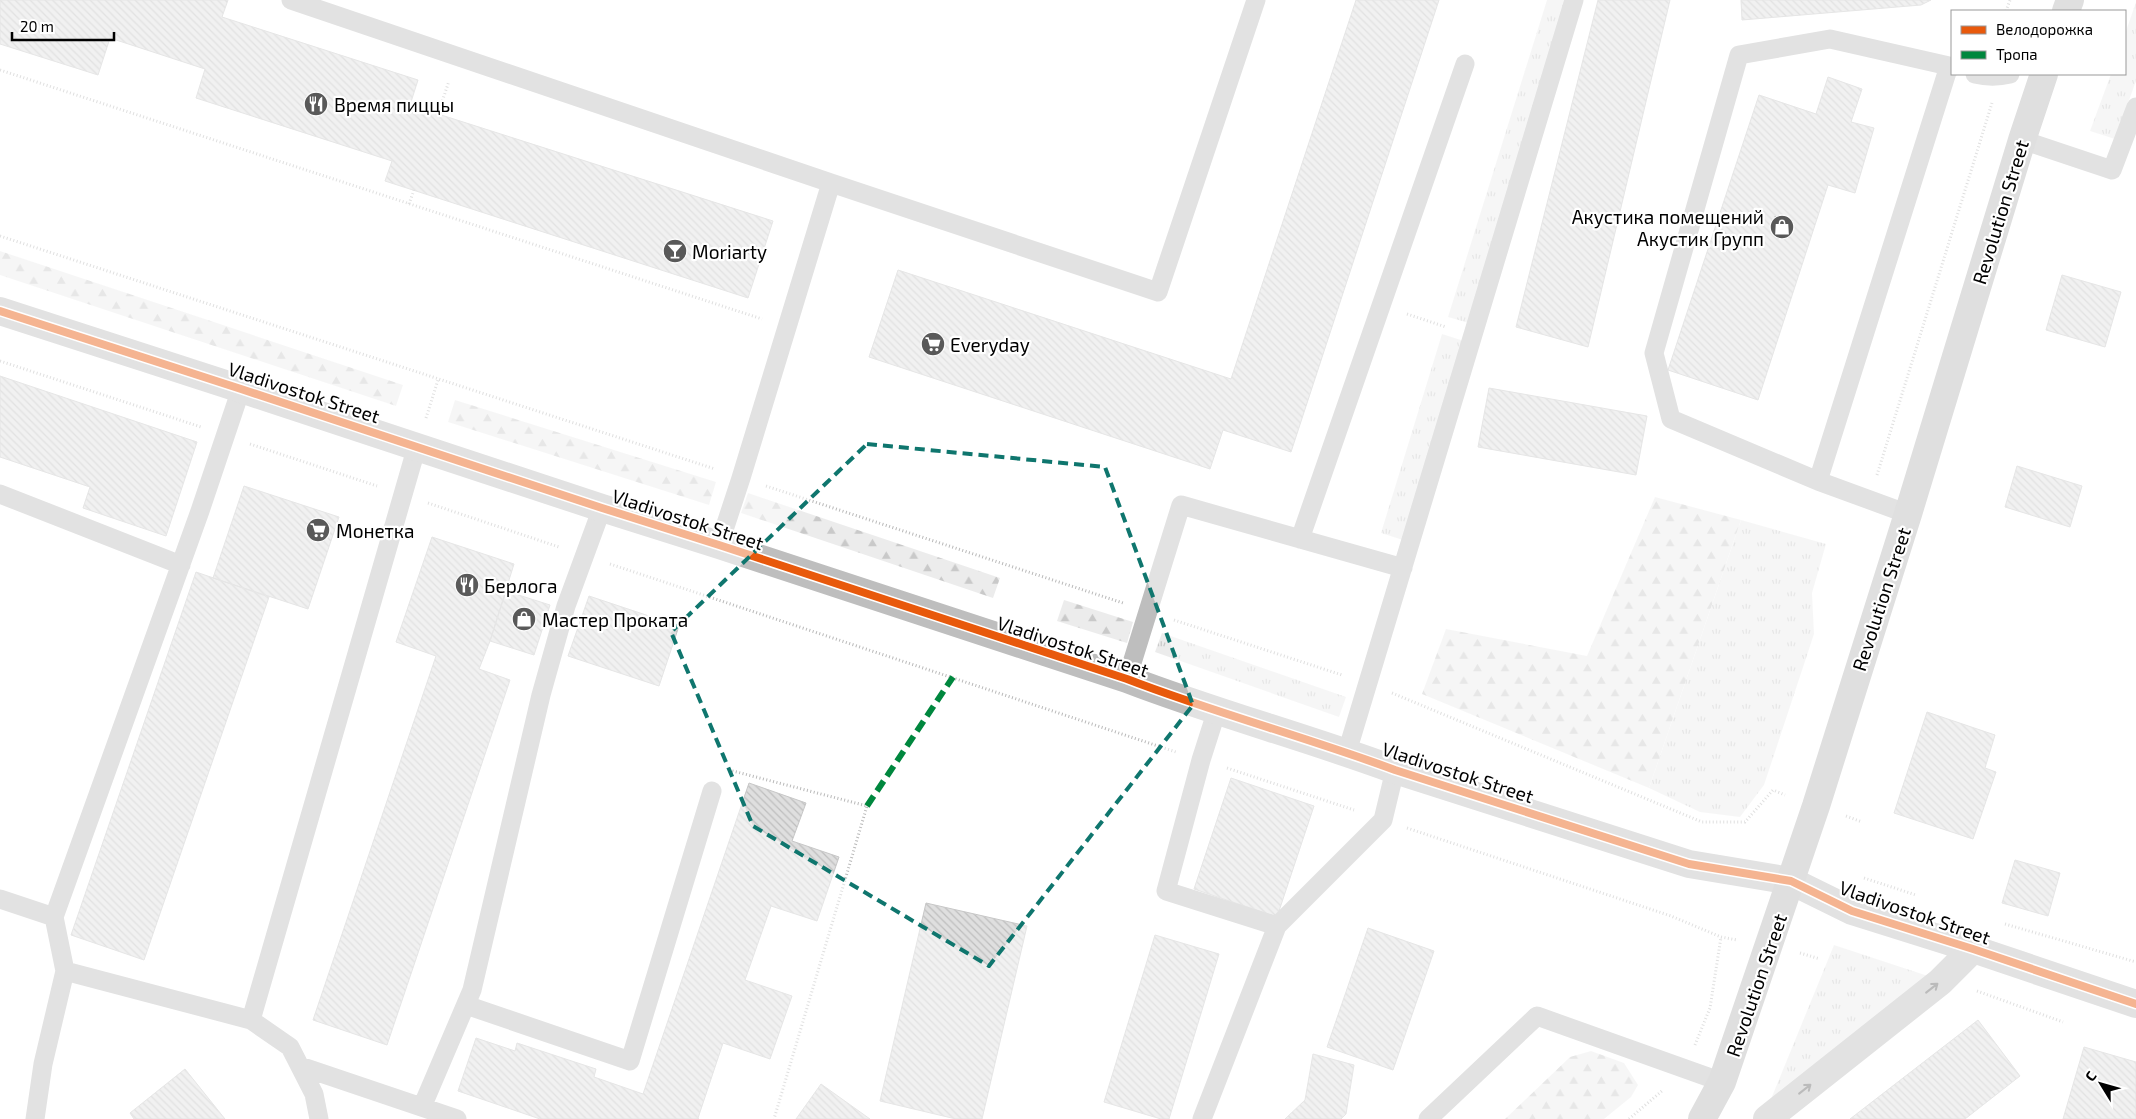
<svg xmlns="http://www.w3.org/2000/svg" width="2136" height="1119" viewBox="0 0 2136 1119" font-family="'Exo 2',sans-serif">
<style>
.grass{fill:url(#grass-tufts)}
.forest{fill:url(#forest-firs)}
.building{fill:url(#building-back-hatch);stroke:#c7c7c7}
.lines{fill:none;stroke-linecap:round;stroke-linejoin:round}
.path{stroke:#b9b9b9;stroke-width:3;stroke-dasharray:1 2.5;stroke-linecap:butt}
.service{stroke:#bebebe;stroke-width:19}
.tertiary{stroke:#bebebe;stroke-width:28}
.secondary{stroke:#b8b8b8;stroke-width:28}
.quiet{stroke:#00873e;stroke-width:6;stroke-dasharray:12 6;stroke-linecap:butt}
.cycleway-casing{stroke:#fff;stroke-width:11}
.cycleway{stroke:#e8590c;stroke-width:8}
.oneway{stroke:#686868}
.marked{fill:none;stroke:#0f766e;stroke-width:4;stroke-dasharray:10 6;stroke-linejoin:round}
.labels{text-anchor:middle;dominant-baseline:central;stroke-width:4.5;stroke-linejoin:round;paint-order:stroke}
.poi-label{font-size:19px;fill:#000;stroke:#fff;text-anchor:start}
.street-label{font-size:19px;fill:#000;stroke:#fff}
</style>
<defs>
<pattern id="grass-tufts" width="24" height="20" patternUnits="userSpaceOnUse" patternTransform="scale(1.25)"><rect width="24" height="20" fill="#ececec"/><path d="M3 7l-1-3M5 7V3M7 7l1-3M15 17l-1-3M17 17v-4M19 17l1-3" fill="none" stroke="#c9c9c9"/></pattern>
<pattern id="forest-firs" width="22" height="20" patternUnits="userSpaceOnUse" patternTransform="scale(1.25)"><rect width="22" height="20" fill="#ececec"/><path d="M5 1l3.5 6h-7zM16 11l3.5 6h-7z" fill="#c9c9c9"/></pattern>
<pattern id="building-back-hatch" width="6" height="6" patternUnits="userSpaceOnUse" patternTransform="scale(1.25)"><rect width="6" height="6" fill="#dfdfdf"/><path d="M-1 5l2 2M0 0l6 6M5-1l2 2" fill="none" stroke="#bebebe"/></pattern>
</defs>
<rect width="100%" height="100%" fill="#fff"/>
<path class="grass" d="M1547 0H1569L1469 323 1448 317Z
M2136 2V81L2115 139 2090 131 2111 74H2125V34Z
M1442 334 1464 341 1403 540 1381 533Z
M1741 520 1826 544 1812 593 1814 634 1764 785 1740 817 1700 812 1649 788Z
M1162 633 1346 697 1339 717 1155 652Z
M1834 945 1934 978 1771 1099Z"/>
<path class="forest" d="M0 251 403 385 396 406 0 275Z
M455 400 716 482 709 505 448 422Z
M748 493 1000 578 993 598 741 513Z
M1655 497 1741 520 1649 788 1422 694 1446 629 1587 656Z
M1064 600 1133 622 1127 643 1057 621Z
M1591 1051 1624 1063 1638 1085 1631 1097 1604 1119H1505L1570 1057Z"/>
<path class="building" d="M0 0H228L222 17 418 80 410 105 773 221 748 298 385 181 392 161 196 98 205 69 110 38 98 75 0 44Z
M1356 0H1439L1291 452 1223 430 1210 469 869 357 898 270 1231 379Z
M1598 0H1670L1588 347 1516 327Z
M1741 0H1931L1921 5 1742 20Z
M1828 77 1862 89 1851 122 1874 128 1855 193 1828 185 1758 400 1668 370 1759 95 1816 114Z
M2062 275 2121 292 2105 347 2046 330Z
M0 376 197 442 166 536 83 508 90 487 0 457Z
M1489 388 1647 416 1636 475 1478 447Z
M2017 466 2082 486 2070 527 2005 507Z
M244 486 339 517 308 609 213 578Z
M432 537 514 564 490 641 479 669 510 680 387 1045 313 1020 436 656 396 642Z
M196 572 269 597 144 960 71 935Z
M506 591 550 605 534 655 490 641Z
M589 596 679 626 659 686 568 656Z
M1927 712 1995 735 1985 768 1996 772 1973 839 1894 813Z
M1231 778 1314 806 1277 917 1194 889Z
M749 783 806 803 792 841 839 857 817 921 771 906 745 980 792 996 770 1059 723 1043 698 1118 699 1119H540L458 1091 476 1038 515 1051 517 1043 596 1069 594 1077 643 1094Z
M2015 860 2060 873 2048 916 2002 903Z
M926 903 1027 926 982 1119H956L880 1101Z
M1368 928 1434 951 1393 1070 1327 1047Z
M1155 935 1219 954 1169 1119H1161L1104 1102Z
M1978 1020 2020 1076 1965 1119H1850Z
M2084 1047 2136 1062V1119H2063Z
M1313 1054 1354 1065 1346 1114 1341 1119H1285L1305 1100Z
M185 1069 225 1119H134L130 1113Z
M821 1084 870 1119H796Z"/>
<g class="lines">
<path class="path" d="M2006 11 2010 0
M0 70 762 319
M438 114 449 81
M409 204 414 190
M0 236 715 469
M1407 314 1446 327
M0 361 201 427
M426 418 438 380
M250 444 377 486
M1877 475 1992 103
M766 486 1123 603
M428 503 559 547
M610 564 1176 752
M1174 620 1342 675
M1392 693 1702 822H1745L1773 790 1785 795
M1227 768 1354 810
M729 770 867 806 774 1119
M1846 816 1862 822
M1407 828 1671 916 1721 937 1737 940
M1864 878 1916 895
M2005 924 2136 962
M1800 953 1820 959
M1977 991 2063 1022
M1695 1045 1710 1008 1721 937
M1629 1119 1663 1090"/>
<path class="service" d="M291 0 831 183 741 478 719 545
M1975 74C1987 77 1998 77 2010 74
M2022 140 2112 170 2136 107
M831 183 1158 292 1256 0
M1818 481 1671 419 1654 353 1739 55 1830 39 1949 66
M0 494 181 565
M1908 514 1818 481 1949 66 1952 67
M1300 539 1465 64
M1127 679 1181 505 1403 568
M1347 752 1574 0
M0 899 54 917
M1277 926 1383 820 1395 770
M65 971 251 1020 417 446
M466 1005 630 1061 712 791
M251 1020 290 1047 314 1094 319 1119
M300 1066 457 1119
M422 1107 472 990 541 695 566 606 602 508
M35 1119 43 1064 65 971 54 917 200 511 241 389
M1202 1119 1277 926 1166 891 1201 760 1217 710
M1428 1119 1537 1016 1722 1082"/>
<path class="tertiary" d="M0 311 241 389 602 508 719 545 1127 679C1215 713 1306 737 1395 770L1689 864 1791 881 1852 911 1973 949 2136 1004
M1767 1119 1940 982 1973 949"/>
<path class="secondary" d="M2066 11 2070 0
M1702 1119 1722 1082 1816 806 1908 514 2022 140 2044 74"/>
<path class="quiet" d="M867 806 953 677"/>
<g class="cycleway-casing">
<path id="cycleway" d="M0 311 241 389 602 508 719 545 1127 679C1215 713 1306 737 1395 770L1689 864 1791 881 1852 911 1973 949 2136 1004"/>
</g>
<use href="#cycleway" class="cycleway"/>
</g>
<defs><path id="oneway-shaft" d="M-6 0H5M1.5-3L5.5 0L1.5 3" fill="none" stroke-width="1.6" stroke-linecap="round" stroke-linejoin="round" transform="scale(1.25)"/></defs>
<g class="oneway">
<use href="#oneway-shaft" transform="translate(1932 988) rotate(-38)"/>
<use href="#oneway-shaft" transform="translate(1805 1089) rotate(-38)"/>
</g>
<path d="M0 0H2136V1119H0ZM867 444 1105 467 1193 705 989 966 753 826 671 632Z" fill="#fff" fill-opacity=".55" fill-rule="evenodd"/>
<path class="marked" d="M867 444 1105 467 1193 705 989 966 753 826 671 632Z"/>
<defs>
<g id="restaurant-disc" transform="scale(1.25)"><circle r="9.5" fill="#595959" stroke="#fff"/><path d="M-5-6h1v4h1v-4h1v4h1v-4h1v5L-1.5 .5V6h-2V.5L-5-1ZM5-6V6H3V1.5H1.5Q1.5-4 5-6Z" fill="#fff"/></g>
<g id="shop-disc" transform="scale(1.25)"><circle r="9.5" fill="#595959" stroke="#fff"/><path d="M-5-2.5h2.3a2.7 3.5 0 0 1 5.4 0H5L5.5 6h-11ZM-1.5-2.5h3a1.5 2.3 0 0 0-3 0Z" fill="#fff"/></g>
<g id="bar-disc" transform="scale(1.25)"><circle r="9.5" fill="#595959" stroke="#fff"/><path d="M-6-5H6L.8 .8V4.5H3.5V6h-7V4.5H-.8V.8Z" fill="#fff"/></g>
<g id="supermarket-disc" transform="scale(1.25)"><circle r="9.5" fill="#595959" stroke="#fff"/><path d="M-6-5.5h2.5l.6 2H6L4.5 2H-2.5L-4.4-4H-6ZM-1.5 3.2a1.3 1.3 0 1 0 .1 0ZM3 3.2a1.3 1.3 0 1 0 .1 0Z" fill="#fff"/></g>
</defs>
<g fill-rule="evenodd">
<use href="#restaurant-disc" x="316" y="104"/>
<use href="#shop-disc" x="1782" y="227"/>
<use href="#bar-disc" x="675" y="251"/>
<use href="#supermarket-disc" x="933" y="344"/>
<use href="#supermarket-disc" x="318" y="530"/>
<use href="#restaurant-disc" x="467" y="585"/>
<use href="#shop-disc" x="524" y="619"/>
</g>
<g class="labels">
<g class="poi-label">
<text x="334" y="104">Время пиццы</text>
<text x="1764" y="216" text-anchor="end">Акустика помещений<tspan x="1764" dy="22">Акустик Групп</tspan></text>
<text x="692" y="251">Moriarty</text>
<text x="950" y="344">Everyday</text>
<text x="336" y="530">Монетка</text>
<text x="484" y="585">Берлога</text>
<text x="542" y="619">Мастер Проката</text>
</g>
<g class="street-label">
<text transform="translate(2000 212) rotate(-73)">Revolution Street</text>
<text transform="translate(304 392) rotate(18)">Vladivostok Street</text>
<text transform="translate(688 519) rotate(18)">Vladivostok Street</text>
<text transform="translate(1881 599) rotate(-72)">Revolution Street</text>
<text transform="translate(1073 646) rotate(18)">Vladivostok Street</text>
<text transform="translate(1458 772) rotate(18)">Vladivostok Street</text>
<text transform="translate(1915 912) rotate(19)">Vladivostok Street</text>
<text transform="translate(1756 985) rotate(-71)">Revolution Street</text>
</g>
</g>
<rect x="1951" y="10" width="175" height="65" fill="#ffffff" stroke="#999999"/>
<rect x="1961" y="26" width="25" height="8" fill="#e8590c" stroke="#999999"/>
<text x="1996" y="35" font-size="15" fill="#000000">Велодорожка</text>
<rect x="1961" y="51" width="25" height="8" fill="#00873e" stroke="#999999"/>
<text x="1996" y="60" font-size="15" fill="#000000">Тропа</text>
<g transform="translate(2101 1084) rotate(307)" stroke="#ffffff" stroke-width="4" paint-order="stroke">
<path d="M0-4L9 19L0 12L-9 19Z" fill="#000000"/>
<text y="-8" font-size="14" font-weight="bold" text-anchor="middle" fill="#000000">С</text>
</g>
<path d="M12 32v8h102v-8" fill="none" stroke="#000000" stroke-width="2.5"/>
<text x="20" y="32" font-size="15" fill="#000000" stroke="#ffffff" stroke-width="4" paint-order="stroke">20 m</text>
</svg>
